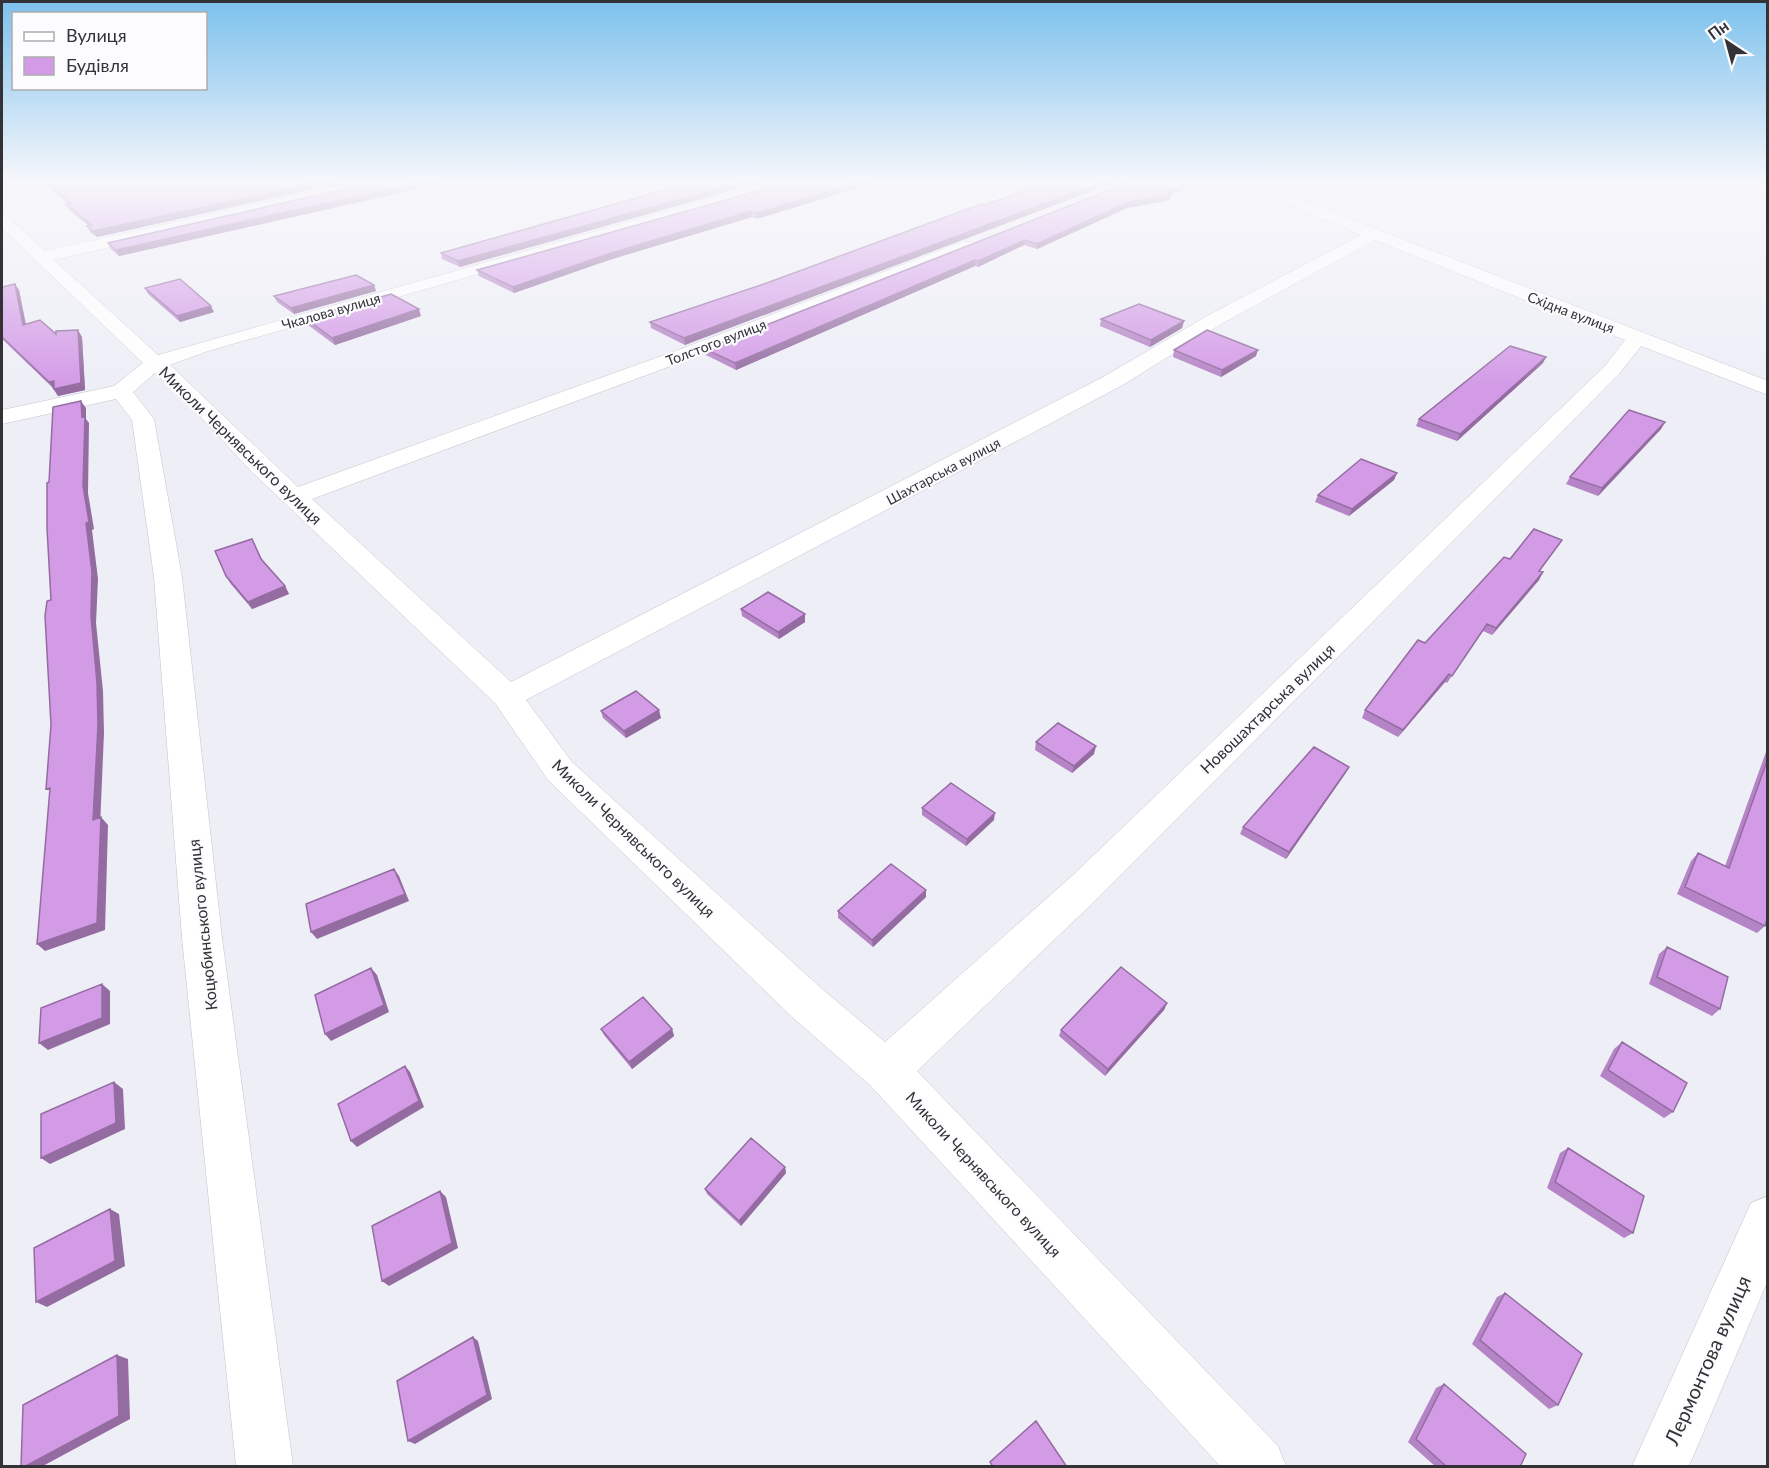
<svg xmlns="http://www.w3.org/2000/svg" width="1769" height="1468" viewBox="0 0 1769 1468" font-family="Lato,sans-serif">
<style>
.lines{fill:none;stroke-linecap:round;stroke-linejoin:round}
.minor-casing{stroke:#c3c3cc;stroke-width:1}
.minor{fill:#fff;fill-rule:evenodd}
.wall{fill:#b584c6}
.shaded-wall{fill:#946ca1}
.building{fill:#d39ae6;stroke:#946ca1;stroke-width:1.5}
.labels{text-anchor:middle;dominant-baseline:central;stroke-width:4.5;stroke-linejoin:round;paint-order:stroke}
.far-street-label{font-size:14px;fill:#333337;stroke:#fcfcfe}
.street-label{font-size:16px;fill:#333337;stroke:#fcfcfe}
.near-street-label{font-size:20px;fill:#333337;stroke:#fcfcfe}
</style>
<rect width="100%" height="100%" fill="#eeeef7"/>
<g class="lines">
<g class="minor-casing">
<path id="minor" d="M356 182H383L376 186 54 260 158 355 770 182H793L791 185 208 351 170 365 298 487 681 349 962 242H974L976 246 974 250 695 357 312 499 511 682 1105 376 1207 316 1361 235 1235 182H1255L1768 381V395L1641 346 1619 374 1099 897 917 1071 1278 1446 1286 1466H1220L870 1085 791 1016 548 780 495 703 250 470 184 399 155 373 133 392 154 419 182 577 222 938 293 1466H236L182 938 154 577 132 420 116 399 2 424V410L114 386 143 363 2 228V215L8 217 45 251ZM1375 240 1625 340 1605 366 1073 875 885 1042 821 988 572 762 526 700 1121 386 1221 324Z
M1768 1196V1280L1689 1466H1632L1751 1203Z"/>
</g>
<use href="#minor" class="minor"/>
</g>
<path class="wall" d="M42 182H345L97 237 90 232 87 226H89L69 210 66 204H69Z
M448 182 119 256 111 249 108 243 375 183Z
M693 182 460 267 442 259 441 253Z
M790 182 757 219 752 217 609 260 514 293 479 276 477 270Z
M1185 185 1184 190 1170 194H1171L1170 200 1127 208 1037 249 1024 245 978 267 975 266 736 370 706 355 705 349Z
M985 205 685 345 651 328 650 322 764 284Z
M374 285 376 291 294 314 277 302 274 296Z
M2 287 19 290 26 324 56 334 82 337 85 390 58 396 54 389 2 339Z
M145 288 214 312 180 322 148 294Z
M421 316 335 345 308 325 305 318Z
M1101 319 1184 321 1182 328 1150 347 1100 326Z
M1174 350 1256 356 1221 377 1173 357Z
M1543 363 1457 441 1416 426 1419 419Z
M1665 422 1661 429 1598 496 1566 484 1570 477Z
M1397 473 1394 480 1349 516 1315 502 1318 495Z
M252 539 263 561 285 586 289 594 252 609 230 583 226 576Z
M1562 540 1540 571 1543 572 1539 580 1492 635 1483 631 1447 683 1445 682 1398 737 1362 718 1365 710 1425 643Z
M741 609 805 614V622L779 639 742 616Z
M601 711 661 718 626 738 603 718Z
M1036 742 1094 754 1072 773 1035 750Z
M1767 749V919L1765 926 1757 933 1677 894 1691 861 1698 853 1725 866Z
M1349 767 1345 774 1286 859 1240 834 1243 827Z
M922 808 994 820 966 846 922 815Z
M926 890V897L873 947 838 918V911Z
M1667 947 1720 1009 1712 1016 1649 984 1659 954Z
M1167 1003 1164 1010 1105 1076 1059 1036 1061 1030Z
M601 1029H672L674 1036 632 1069 604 1035Z
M1622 1042 1673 1112 1664 1118 1600 1076 1614 1049Z
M1568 1148 1633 1233 1624 1238 1547 1188 1560 1153Z
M785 1167 786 1173 741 1226 707 1194 705 1189Z
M1505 1293 1558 1405 1549 1409 1472 1344 1497 1297Z
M1444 1384 1520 1467H1436L1408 1442 1436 1388Z"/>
<path class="shaded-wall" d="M319 182H345L97 237 93 231Z
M422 182H448L119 256 116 250Z
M742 182H762L460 267 458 261Z
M860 182H878L757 219V213Z
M1102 182H1116L685 345 684 338Z
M1185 185 1184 190 1162 196 1163 190Z
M1171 194 1170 200 1127 208 1037 249V244L1128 202Z
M751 211 752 217 609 260 514 293 513 287 608 254Z
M1025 240 1024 245 978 267V261Z
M975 260V266L736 370 735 363Z
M15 284 19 290 27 332 23 325Z
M374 285 376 291 294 314 291 308Z
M211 306 214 312 180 322 177 316Z
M419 309 421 316 335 345 332 338Z
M1184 321 1182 328 1150 347 1151 340Z
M78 330 82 337 85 390 58 396 49 382 54 381Z
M1258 350 1256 356 1221 377 1222 370Z
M1546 357 1543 363 1457 441 1460 434Z
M81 401 86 408V419L89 423 88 493 94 529 92 530 98 579 96 623 103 691 104 733 100 827 93 820 91 616 83 486Z
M1665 422 1661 429 1598 496 1602 488Z
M1397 473 1394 480 1349 516 1352 509Z
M1543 572 1539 580 1492 635 1496 628Z
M285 586 289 594 252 609 248 602Z
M805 614V622L779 639 778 632Z
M1449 674 1445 682 1398 737 1403 730Z
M659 710 661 718 626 738 624 731Z
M1096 746 1094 754 1072 773 1074 766Z
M1349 767 1345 774 1286 859 1289 852Z
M995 813 994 820 966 846 967 839Z
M101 817 108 825 105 930 45 951 37 944Z
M394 869 399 876 409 901 317 939 311 932Z
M926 890V897L873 947 872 940Z
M371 968 377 975 389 1012 331 1041 325 1034Z
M102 984 110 991V1024L48 1050 39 1043Z
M1167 1003 1164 1010 1105 1076 1108 1069Z
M672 1029 674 1036 632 1069 629 1062Z
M405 1066 410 1072 424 1107 357 1147 351 1141Z
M114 1082 123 1089 125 1129 50 1164 41 1158Z
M785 1167 786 1173 741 1226 739 1221Z
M440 1191 446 1197 458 1248 389 1286 382 1281Z
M110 1209 119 1214 125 1266 47 1307 36 1302Z
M473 1337 478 1341 492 1399 415 1444 408 1441Z
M117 1355 128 1359 130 1419 41 1467H24Z"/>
<path class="building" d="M46 182H319L93 231 87 226 92 225 66 204 71 203Z
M375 182H422L116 250 108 243Z
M693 182H742L458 261 441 253Z
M790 182H860L757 213 751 211 608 254 513 287 477 270Z
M1047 182H1102L684 338 650 322 764 284 981 204 985 205Z
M1130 182H1178L1185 185 1163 190 1171 194 1128 202 1037 244 1025 240 978 261 975 260 735 363 705 349Z
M356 275 374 285 291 308 274 296Z
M180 279 211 306 177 316 145 288Z
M15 284 23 325 40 320 56 334V331L78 330 81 383 54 389V381L49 382 2 337V287Z
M391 294 419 309 332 338 305 318Z
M1139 304 1184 321 1151 340 1101 319Z
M1207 330 1258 350 1222 370 1174 350Z
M1510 346 1546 357 1460 434 1419 419Z
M81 401 82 417 85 416 83 486 89 522 86 523 92 572 91 616 97 683 98 726 93 820 101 817 97 923 37 944 50 788 46 789 51 725 45 616 47 601 51 600 47 528V483L49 482 53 407Z
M1629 410 1665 422 1602 488 1570 477Z
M1361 459 1397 473 1352 509 1318 495Z
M1534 529 1562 540 1539 571 1543 572 1496 628 1487 624 1452 676 1449 674 1403 730 1365 710 1418 640 1425 643 1504 557 1510 559Z
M252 539 261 559 285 586 248 602 226 576 215 551Z
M768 592 805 614 778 632 741 609Z
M636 691 659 710 624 731 601 711Z
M1058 723 1096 746 1074 766 1036 742Z
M1314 747 1349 767 1289 852 1243 827Z
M1767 761V919L1765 926 1685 887 1698 853 1729 868Z
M951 783 995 813 967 839 922 808Z
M891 864 926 890 872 940 838 911Z
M394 869 405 894 311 932 306 904Z
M1667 947 1728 977 1720 1009 1657 977Z
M1121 967 1167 1003 1108 1069 1061 1030Z
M371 968 384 1005 325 1034 315 995Z
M102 984V1018L39 1043 41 1008Z
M643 997 672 1029 629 1062 601 1029Z
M1622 1042 1687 1083 1673 1112 1608 1070Z
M405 1066 419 1101 351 1141 338 1104Z
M114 1082 116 1123 41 1158V1114Z
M751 1138 785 1167 739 1221 705 1189Z
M1568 1148 1644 1196 1633 1233 1555 1182Z
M440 1191 452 1243 382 1281 372 1226Z
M110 1209 115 1261 36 1302 34 1248Z
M1505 1293 1582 1354 1558 1405 1480 1340Z
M473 1337 487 1395 408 1441 397 1381Z
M117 1355 119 1416 24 1467H21L23 1405Z
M1444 1384 1526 1454 1520 1467H1447L1416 1439Z
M1036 1421 1067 1467H993L990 1462Z"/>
<linearGradient id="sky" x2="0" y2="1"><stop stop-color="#7cc1ed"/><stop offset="0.47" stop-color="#f7f7fb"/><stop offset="1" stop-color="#f7f7fb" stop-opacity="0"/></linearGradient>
<rect width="1769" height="388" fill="url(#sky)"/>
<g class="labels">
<g class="far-street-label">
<text transform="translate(331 311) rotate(-16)">Чкалова вулиця</text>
<text transform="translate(1571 312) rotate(21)">Східна вулиця</text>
<text transform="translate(716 342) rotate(-21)">Толстого вулиця</text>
<text transform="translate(943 471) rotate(-28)">Шахтарська вулиця</text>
</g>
<g class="street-label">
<text transform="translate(241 445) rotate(44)">Миколи Чернявського вулиця</text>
<text transform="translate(1267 708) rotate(-44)">Новошахтарська вулиця</text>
<text transform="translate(634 838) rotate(44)">Миколи Чернявського вулиця</text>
<text transform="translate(202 925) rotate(-96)">Коцюбинського вулиця</text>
<text transform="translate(984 1174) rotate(47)">Миколи Чернявського вулиця</text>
</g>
<g class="near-street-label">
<text transform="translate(1707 1360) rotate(-66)">Лермонтова вулиця</text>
</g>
</g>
<rect width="1769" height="1468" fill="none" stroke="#333337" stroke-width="6"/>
<rect x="12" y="12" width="195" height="78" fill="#fcfcfe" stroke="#acacae" stroke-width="1.5"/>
<rect x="24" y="32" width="30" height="9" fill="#ffffff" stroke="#acacae" stroke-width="1.5"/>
<text x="66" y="42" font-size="18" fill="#333337">Вулиця</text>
<rect x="24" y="57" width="30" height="18" fill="#d39ae6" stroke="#acacae" stroke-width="1.5"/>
<text x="66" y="72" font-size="18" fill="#333337">Будівля</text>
<g transform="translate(1727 42) rotate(324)" stroke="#fcfcfe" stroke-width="4.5" paint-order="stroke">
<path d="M0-4.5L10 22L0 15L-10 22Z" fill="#333337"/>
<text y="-9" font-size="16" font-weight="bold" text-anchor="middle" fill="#333337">Пн</text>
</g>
</svg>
